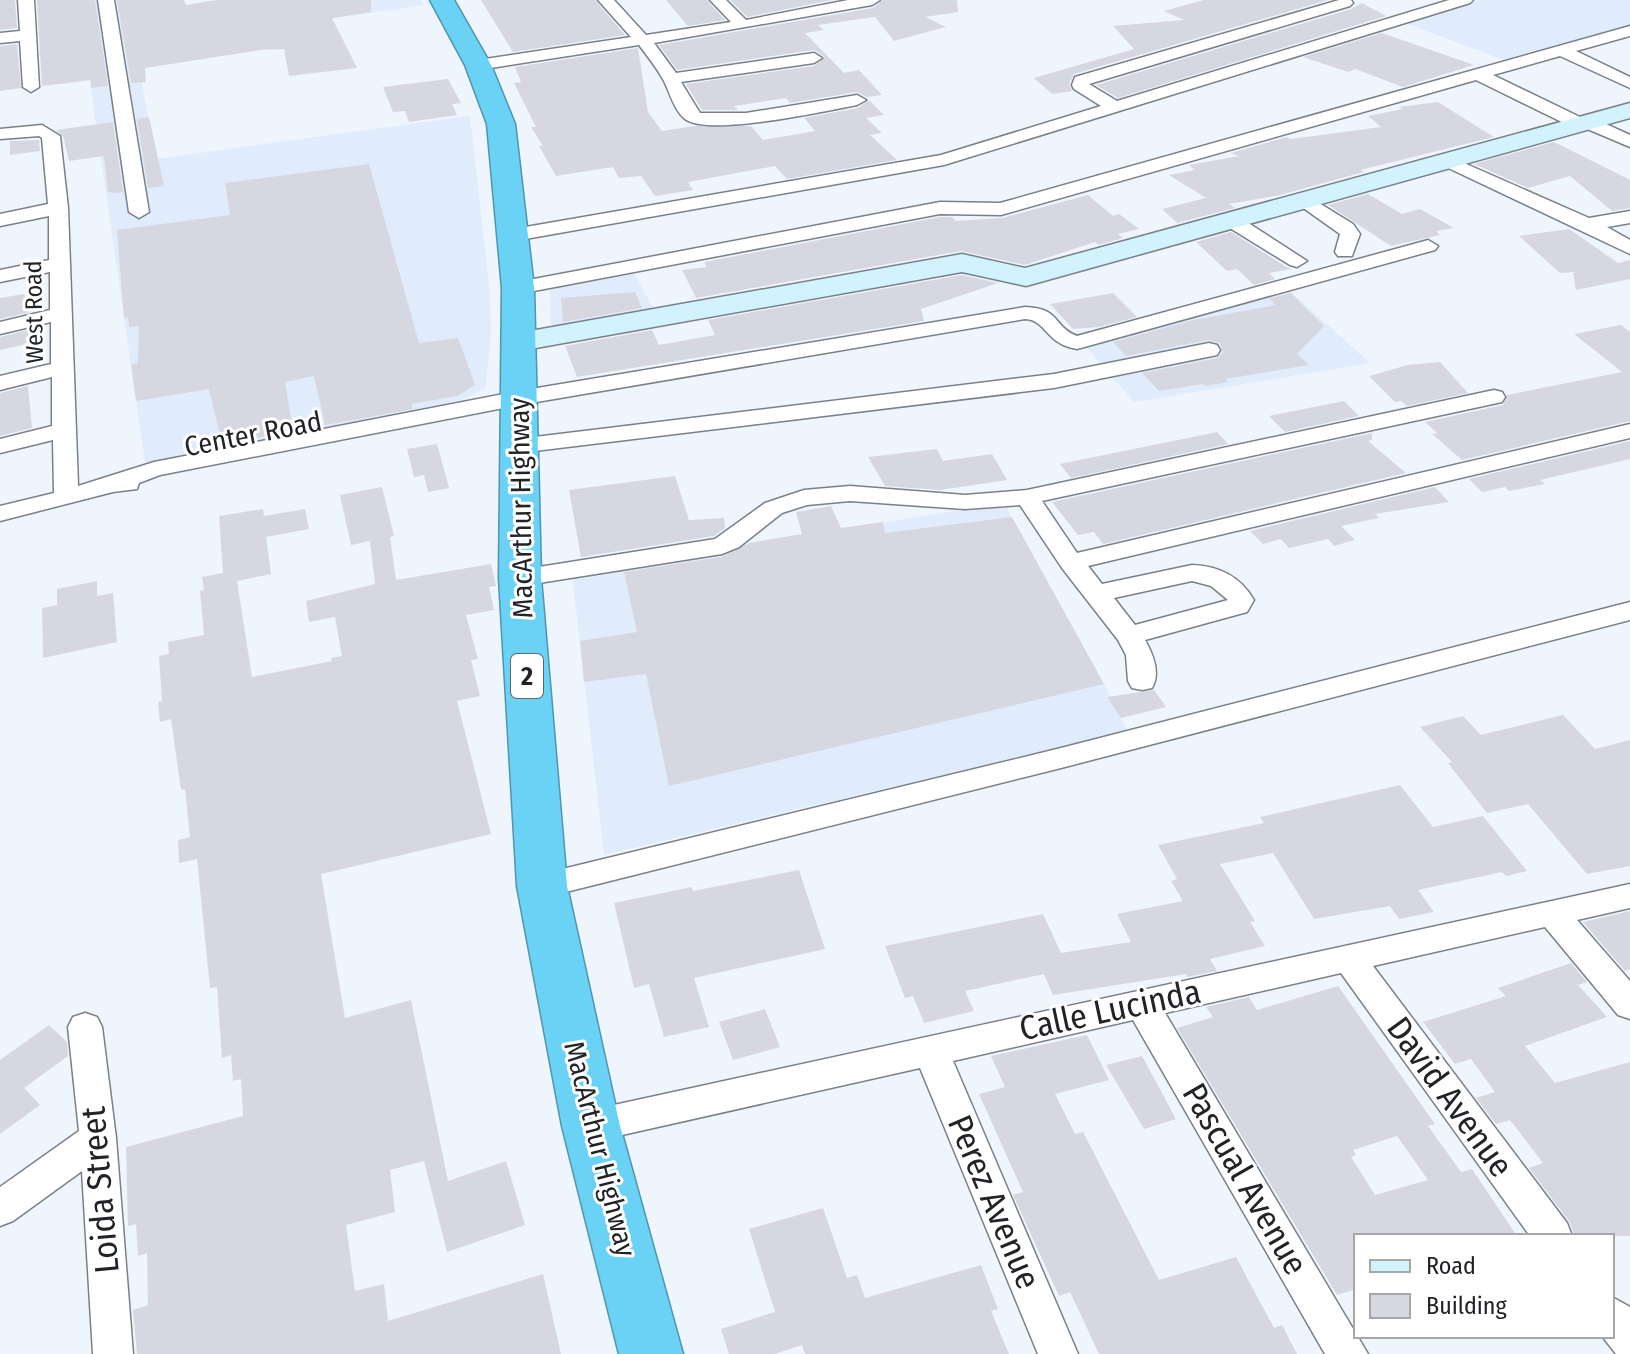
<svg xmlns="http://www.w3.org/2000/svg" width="1630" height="1354" viewBox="0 0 1630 1354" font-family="'Fira Sans Condensed',sans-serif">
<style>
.built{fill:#e0ecfb}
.building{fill:#d7d7e1;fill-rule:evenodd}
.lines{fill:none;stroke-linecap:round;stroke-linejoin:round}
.street-casing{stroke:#7a8088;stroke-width:3}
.secondary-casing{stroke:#7a8088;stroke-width:3}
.highway-casing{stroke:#5095ad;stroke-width:3}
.street{fill:#fff;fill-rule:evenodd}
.secondary{fill:#d2f2fc;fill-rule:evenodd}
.highway{fill:#6ad3f5;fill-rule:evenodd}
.labels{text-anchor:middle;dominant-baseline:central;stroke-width:6;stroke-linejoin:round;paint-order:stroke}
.far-street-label{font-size:24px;fill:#212327;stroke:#fff}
.shield{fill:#fff;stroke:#646568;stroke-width:2}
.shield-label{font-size:26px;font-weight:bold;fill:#212327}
.street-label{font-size:28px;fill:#212327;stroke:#fff}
.near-street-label{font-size:34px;fill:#212327;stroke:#fff}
</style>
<rect width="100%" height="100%" fill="#eef5fd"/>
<path class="built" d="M78 0H127L130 20 252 0H421L425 5 135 47 156 159 470 116 489 284 491 330 486 387 467 398 412 413 215 453 145 462Z
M1482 0H1630V26L1506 61 1408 24Z
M632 269 654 310 551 329 550 283Z
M1291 292 1370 363 1134 402 1074 333Z
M1004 503 1104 684 1127 731 604 855 572 574Z"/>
<path class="building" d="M0 0H15L17 28 0 30Z
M37 0H95L108 86 91 88V80L42 86Z
M117 0H184L186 5 216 0H371V12L332 18 357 68 289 76 284 49 261 50 145 68 146 82 131 83Z
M481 0H595L625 35 513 52Z
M666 0H707L725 20 688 26Z
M730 0H832L747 17Z
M883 0H957L958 12 925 17 946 27 894 41 875 17 818 25 824 30 805 33 844 73 859 70 882 95 867 97 857 92 790 103 786 98 734 106 738 110H702L686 84 814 66 825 57 814 50 677 70 659 45 873 8Z
M1204 0H1328L1074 74 1069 84 1072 91 1052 94 1034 78 1134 49 1113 26 1184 20 1164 11Z
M1362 3 1386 16 1118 98 1096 85 1351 9Z
M1382 33 1474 65 1403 87 1355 69 1348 72 1303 57Z
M17 44 21 88 0 91V46Z
M638 48 648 112 662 131 695 126H751L763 140 815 131 804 118 858 108 869 100 884 115 866 118 882 133 870 135 897 160 787 179 775 166 688 182 693 190 655 196 641 176 619 178 613 167 556 176 539 146H543L531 127H536L514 83 521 82 515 67Z
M448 79 461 103 452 104 457 115 409 122 405 111 393 112 383 87Z
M1438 102 1494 137 1360 170 1364 172 1280 195 1229 204 1235 208 1177 223 1162 209 1206 198 1169 175 1195 170 1189 165 1239 156 1231 153 1287 137 1291 139 1381 127 1368 116 1403 109 1399 107Z
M149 117 164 186 148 188 137 119Z
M113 122 123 192 114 193 108 192 104 156 69 161 63 136 56 130Z
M39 140 40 151 10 155V141Z
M1554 142 1630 180V208L1612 211 1570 176 1528 188 1474 164Z
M369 164 419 343 458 338 475 385 457 396 411 404 413 409 325 425 314 376 285 382 293 431 222 444 209 389 136 401 131 365 138 363 139 326 129 327 128 317 124 318 117 230 230 215 225 183Z
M1368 194 1402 214 1420 209 1454 228 1436 231 1440 235 1391 246 1328 205Z
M1088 195 1113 216 1119 214 1139 229 1118 234 1123 238 1099 245 1095 242 1025 265 961 251 696 298 682 270 707 267 704 262 940 217H952L955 221 1002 218Z
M1569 229 1618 263 1630 260V279L1576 290 1573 273 1576 272 1560 273 1519 236Z
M1231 232 1288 268 1292 269 1269 273 1275 279 1254 285 1237 269 1227 271 1196 242Z
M962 275 998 283 921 309 924 321 577 377 566 348 565 346 652 330 659 345 715 335 708 320Z
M635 292 642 308 563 322 561 298Z
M1113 293 1137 317 1099 327 1073 329 1050 304Z
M1291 293 1324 326 1297 354 1309 365 1225 379 1228 382 1205 386 1203 384 1159 391 1142 373 1218 358 1223 352 1220 343 1208 340 1126 356 1113 342 1194 320 1276 305 1269 299Z
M24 294 31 312 0 319V298Z
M1621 325 1630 332V421L1462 460 1432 434 1437 433 1425 422 1503 405 1507 395 1622 372 1574 334Z
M36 328 38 334 25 337 27 344 0 350V337Z
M1440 362 1468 393 1407 406 1401 401 1395 402 1369 376 1408 365Z
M28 386 32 428 0 436V393Z
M1344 401 1359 416 1285 432 1269 416Z
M1217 432 1228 444 1071 478 1060 464Z
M1372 433V440L1368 441 1406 473 1103 544 1094 532 1078 535 1052 502Z
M1630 441V459L1540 480 1545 484 1509 491 1505 487 1482 492 1469 479Z
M437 444 449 488 428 492 424 475 414 477 407 449Z
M937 449 943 461 992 454 1007 480 940 490 885 486 868 457Z
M675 476 689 520 724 518 725 528 714 536 581 557 569 490Z
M382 487 394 536 390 537 396 580 491 564 496 586 489 587 494 610 466 615 478 659 471 660 480 696 457 701 491 834 321 874 345 1018 411 1000 448 1181 506 1161 525 1225 447 1252 424 1161 390 1170 395 1212 346 1225 355 1291 384 1284 388 1321 543 1274 561 1354H137L133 1310 148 1305 147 1253 138 1256 136 1224 128 1226 126 1147 243 1116 241 1079 233 1081 231 1055 222 1058 217 987 210 988 197 859 179 863 178 840 190 837 185 789 181 790 171 719 160 722 158 702 162 701 159 656 169 654 168 642 204 635 200 591 204 590 202 577 223 573 219 516 263 509 264 516 305 509 309 529 266 537 271 574 237 581 252 677 332 661 331 658 342 656 335 617 309 622 306 601 375 584 370 541 351 545 340 495Z
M1435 487 1449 502 1375 514 1379 518 1341 526 1355 540 1334 546 1328 539 1289 548 1281 539 1263 544 1250 531Z
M831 506 841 528 883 522 885 533 1012 517 1104 684 669 786 646 674 584 682 580 641 637 632 624 572 722 557 749 543 802 534 796 512Z
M97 581V596L113 593 117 642 43 658 42 608 57 605V589Z
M1154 690 1166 707 1121 718 1107 697Z
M1563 715 1595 749 1630 740V866L1587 874 1528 804 1487 813 1448 763 1452 762 1420 727 1463 716 1481 735Z
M1400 785 1433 827 1483 816 1527 871 1506 876 1502 872 1418 890 1434 912 1399 919 1390 906 1314 919 1273 853 1220 864 1255 921 1250 922 1265 946 1210 959 1217 971 1188 977 1186 974 1053 995 1044 974 965 991 974 1011 924 1023 913 996 905 998 885 946 1043 914 1061 953 1131 942 1117 914 1183 901 1171 881 1177 879 1158 845 1264 823 1260 817Z
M799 870 825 949 694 978 709 1027 664 1037 649 984 634 988 614 903 692 887 693 891Z
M1630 911V969L1625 971 1583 922Z
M1571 963 1587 982 1578 985 1607 1017 1525 1046 1555 1083 1630 1062V1236H1575L1569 1221 1529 1168 1543 1163 1510 1120 1496 1124 1476 1098 1495 1092 1471 1059 1455 1064 1423 1022 1506 996 1498 988Z
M1338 986 1435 1124 1428 1126 1461 1172 1472 1169 1517 1236H1356V1289L1337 1295 1177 1028 1213 1017 1206 1007 1249 997 1257 1010ZM1397 1136 1428 1180 1375 1195 1351 1157 1356 1155 1353 1150Z
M765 1009 780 1047 733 1060 719 1022Z
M49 1025 67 1042 68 1056 24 1088 40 1105 0 1134V1060Z
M1087 1035 1109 1080 1055 1094 1075 1134 1083 1132 1159 1280 1236 1257 1274 1328 1282 1325 1297 1354H1099L1070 1292 1059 1296 1013 1195 1023 1192 979 1094 1005 1087 991 1056Z
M1142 1056 1176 1119 1144 1129 1106 1065Z
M823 1208 847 1278 857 1275 865 1298 981 1265 998 1309 991 1311 1009 1354H805L802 1345 775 1354H729L721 1329 775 1312 749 1229Z"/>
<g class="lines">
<g class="street-casing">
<path id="street" d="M18 0H34L39 87 31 92 23 87 20 41 0 43V33L20 31Z
M98 0H114L149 212 139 218 129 212Z
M598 0H614L646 35 731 22 710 0H726L746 20 848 0H880L872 5 654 43 676 73 814 53 822 58 814 63 681 82 700 113H746L857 95 866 100 857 105C825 111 709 137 685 119 674 110 670 93 664 81 657 68 648 57 639 45L478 70 470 65 478 60 631 37Z
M1339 0H1351L1353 3 1350 6 1089 84 1117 101 1449 0H1473L1470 3 944 165 514 241 504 235 514 229 941 155 1101 106 1074 89 1072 85 1075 77Z
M1630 26V36L1576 51 1630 77V88L1560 56 1493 75 1582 118H1593L1630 135V147L1585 128H1574L1476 80 1001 215 940 214 518 294 508 288 518 282 940 202 1000 203Z
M42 125 60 136 68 208 78 486 154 462 519 391 1025 307C1061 308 1053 327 1077 336L1421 242 1428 240 1438 246 1435 250 1077 349C1045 344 1047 320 1025 319L519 405 160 475 139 483 137 489 113 492 0 521V506L54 493 53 440 0 453V439L52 426V377L0 390V376L51 364V322L0 334V322L50 310V272L0 282V270L49 260V216L0 226V214L48 204 42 138 39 136 0 139V129Z
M1448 156 1589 218 1630 211V223L1607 227 1630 240V254L1442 165 1439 161 1442 157Z
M1306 195 1353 224 1360 234 1352 256H1338L1335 252 1340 234 1299 205 1297 201 1299 197Z
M1232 215 1239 217 1307 261 1297 267 1290 265 1225 225 1222 221Z
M1209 343 1217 345 1220 350 1217 355 1054 388 518 453 510 451 506 446 510 441 518 439 1054 374Z
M1494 390 1502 392 1505 397 1502 402 1042 501 1077 553 1630 424V438L1088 566 1102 584 1192 565C1219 566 1240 576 1254 600L1247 612 1145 640C1153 654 1161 673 1152 688L1142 690 1132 688 1128 681 1126 655 1118 640 1062 568 1020 505 965 509 850 501 807 505 782 513 739 547 722 554 520 586 511 584 507 578 511 572 520 570 715 539 765 503 804 490 850 486 965 495 1027 490ZM1192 581 1211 586 1228 600 1135 625 1114 598Z
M1630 602V620L1061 768 542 898 531 895 526 886 531 877 542 874 1061 748Z
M1630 884V908L1577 920 1630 981V1019L1618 1015 1545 927 1373 966 1567 1223 1572 1236H1530L1341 973 1165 1013 1368 1354H1325L1133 1020 953 1061 1078 1354H1038L920 1068 591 1142 578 1137 573 1126 578 1115 591 1110Z
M85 1013 97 1017 102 1027 116 1138 133 1354H93L82 1171 13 1221 0 1226V1187L79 1131 68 1027 73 1017Z
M1612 1297 1630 1307V1354H1616L1602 1336H1612Z"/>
</g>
<g class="secondary-casing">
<path id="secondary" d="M1630 103V118L1026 286 962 272 519 351 508 349 504 342 508 335 519 333 962 254 1025 268Z"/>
</g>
<g class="highway-casing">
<path id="highway" d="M430 0H454L491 65 515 124 534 288 541 578 567 886 620 1126 683 1354H619L562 1126 517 886 499 578 502 288 487 124 465 65Z"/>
</g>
<use href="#street" class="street"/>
<use href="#secondary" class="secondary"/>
<use href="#highway" class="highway"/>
</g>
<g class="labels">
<g class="far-street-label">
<text transform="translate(34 312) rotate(-91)">West Road</text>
</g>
<rect class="shield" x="511" y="654" width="32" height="44" rx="6"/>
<g class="shield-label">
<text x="527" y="676">2</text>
</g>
<g class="street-label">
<text transform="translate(253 434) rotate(-11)">Center Road</text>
<text transform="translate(521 508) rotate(-91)">MacArthur Highway</text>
<text transform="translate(600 1149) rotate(76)">MacArthur Highway</text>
</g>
<g class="near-street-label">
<text transform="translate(1110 1010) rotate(-12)">Calle Lucinda</text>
<text transform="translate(1450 1097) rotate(54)">David Avenue</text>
<text transform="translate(1245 1179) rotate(60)">Pascual Avenue</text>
<text transform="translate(100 1190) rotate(-95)">Loida Street</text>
<text transform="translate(994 1202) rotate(67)">Perez Avenue</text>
</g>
</g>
<rect x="1354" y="1234" width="260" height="104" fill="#ffffff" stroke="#a6a7a9" stroke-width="2"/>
<rect x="1370" y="1260" width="40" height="12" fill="#d2f2fc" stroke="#a6a7a9" stroke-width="2"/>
<text x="1426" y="1274" font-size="24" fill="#212327">Road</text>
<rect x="1370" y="1294" width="40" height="24" fill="#d7d7e1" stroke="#a6a7a9" stroke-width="2"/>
<text x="1426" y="1314" font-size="24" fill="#212327">Building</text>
</svg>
